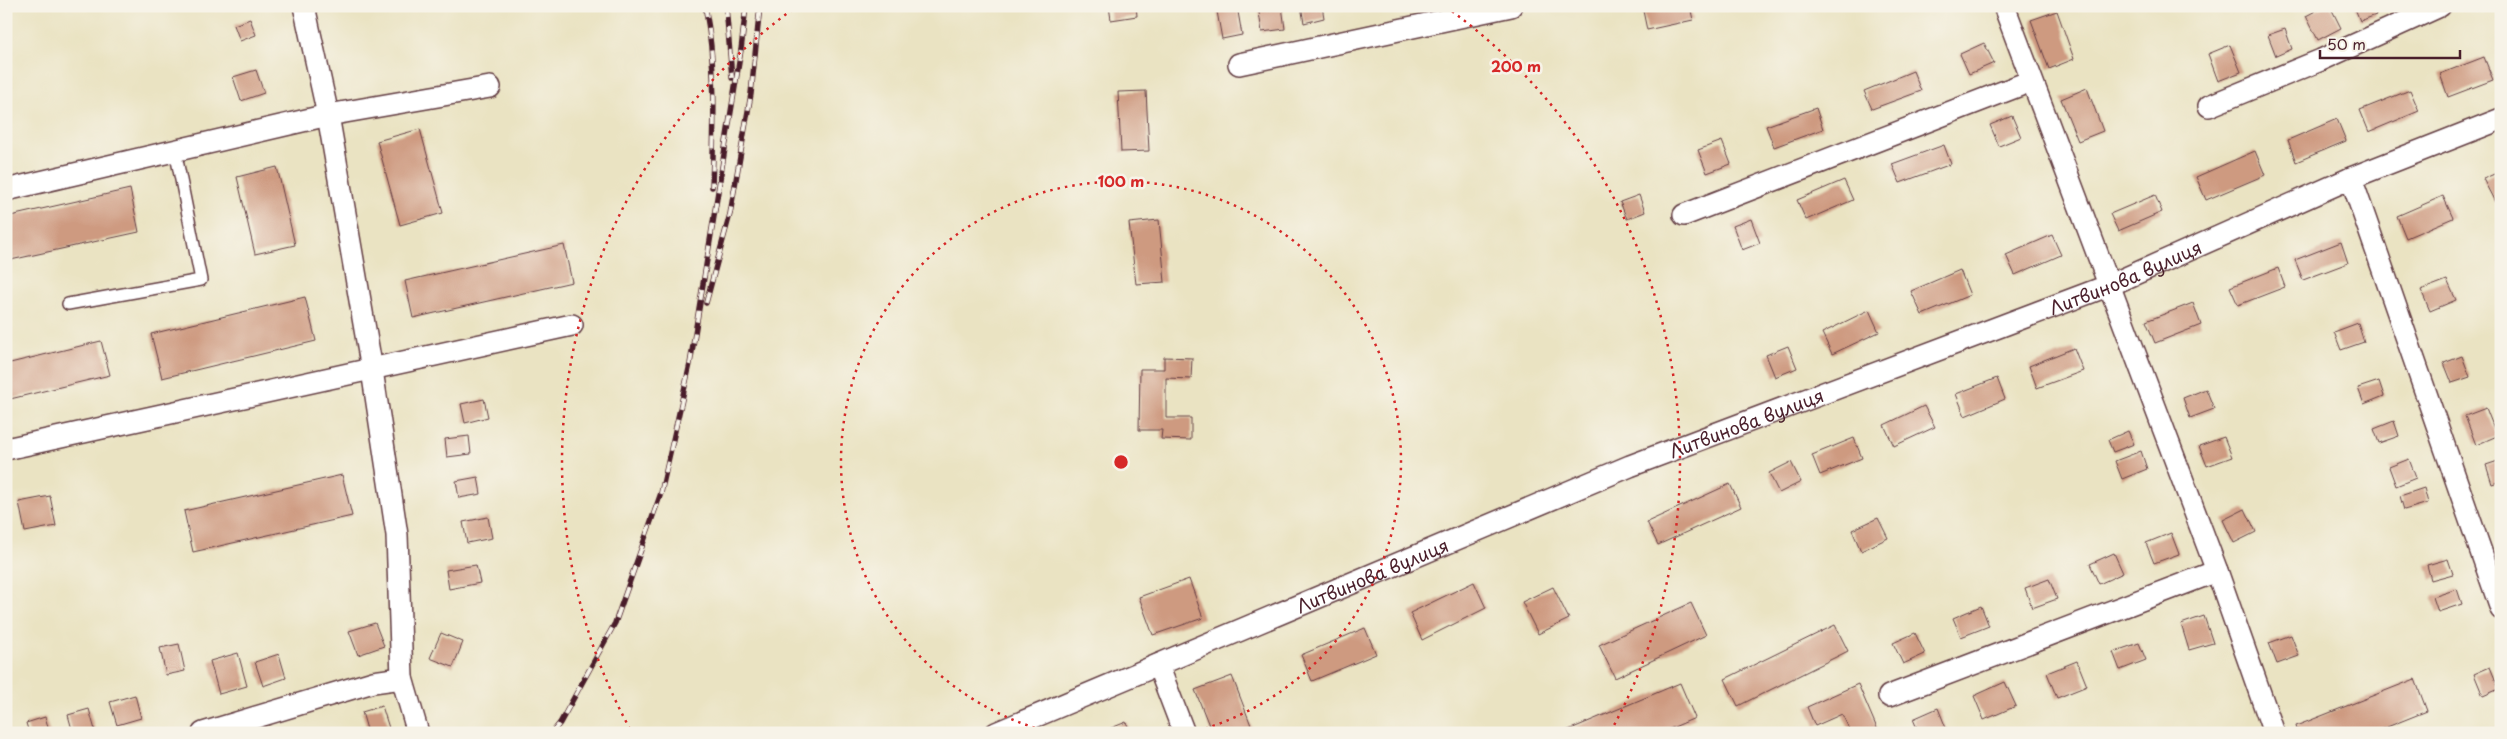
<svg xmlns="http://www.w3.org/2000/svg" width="2507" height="739" viewBox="0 0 2507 739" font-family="'Playpen Sans',sans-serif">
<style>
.building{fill:#ce9a80}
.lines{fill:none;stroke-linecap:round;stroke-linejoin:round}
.lane-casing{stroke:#623c42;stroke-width:14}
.street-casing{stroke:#623c42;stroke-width:24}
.lane{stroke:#fff;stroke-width:11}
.street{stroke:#fff;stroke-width:21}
.rail-casing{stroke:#4a1f2b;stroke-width:5.5}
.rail{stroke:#f7f3e8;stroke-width:4;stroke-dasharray:11;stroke-linecap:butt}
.ring{fill:none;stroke:#d62828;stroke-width:2.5;stroke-dasharray:2.5 5}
.labels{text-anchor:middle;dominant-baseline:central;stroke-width:5;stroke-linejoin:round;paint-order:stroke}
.street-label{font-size:18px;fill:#4a1f2b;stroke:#f7f3e8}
.centre{fill:#d62828;stroke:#f7f3e8;stroke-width:2.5}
.ring-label{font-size:15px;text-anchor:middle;font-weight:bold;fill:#d62828;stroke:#f7f3e8;stroke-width:5;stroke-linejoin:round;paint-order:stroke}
</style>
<rect width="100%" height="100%" fill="#f7f3e8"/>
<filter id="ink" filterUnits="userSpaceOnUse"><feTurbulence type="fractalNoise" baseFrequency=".02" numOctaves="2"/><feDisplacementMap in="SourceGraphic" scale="10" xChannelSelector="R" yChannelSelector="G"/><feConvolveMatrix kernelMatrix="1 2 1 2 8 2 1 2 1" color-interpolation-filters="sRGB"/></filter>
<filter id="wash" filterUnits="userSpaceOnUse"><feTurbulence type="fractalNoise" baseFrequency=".0096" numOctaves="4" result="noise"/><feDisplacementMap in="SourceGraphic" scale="20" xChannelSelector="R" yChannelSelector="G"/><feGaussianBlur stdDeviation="1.12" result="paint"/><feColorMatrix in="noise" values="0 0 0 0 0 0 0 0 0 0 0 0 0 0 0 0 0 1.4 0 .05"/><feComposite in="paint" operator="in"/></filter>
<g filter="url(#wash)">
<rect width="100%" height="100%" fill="#eae3c2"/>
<g id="blocks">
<path class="building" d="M1109 6H1136L1137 16 1111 20Z
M1216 6H1237L1242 35 1222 39Z
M1258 6H1282L1285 29 1262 32Z
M1301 6H1322L1324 18 1304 23Z
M1642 6H1690L1693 20 1647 30Z
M1729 6H1746V7L1730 11Z
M2325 6H2330L2341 28 2318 40 2306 16Z
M2354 6H2373L2376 15 2360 21Z
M2057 11 2074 59 2049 69 2031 20Z
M250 19 256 35 240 41 234 25Z
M2285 29 2292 49 2276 56 2268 35Z
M1984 43 1994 63 1969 74 1960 54Z
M2230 45 2241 72 2218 81 2208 54Z
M2484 57 2493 80 2448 97 2440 74Z
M256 70 264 93 241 101 233 77Z
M1913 71 1921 91 1872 109 1864 91Z
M2087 88 2103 131 2078 141 2061 99Z
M2410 90 2419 111 2369 132 2360 110Z
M1146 91 1149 151 1121 152 1118 92Z
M1816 108 1823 129 1774 147 1766 126Z
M2012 116 2021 137 1999 146 1990 125Z
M2337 119 2346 141 2296 162 2288 140Z
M420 129 443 213 400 225 377 141Z
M1722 141 1731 164 1707 173 1698 150Z
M1944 145 1951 164 1900 183 1892 164Z
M2255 151 2265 175 2206 200 2196 177Z
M277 167 295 245 255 254 237 177Z
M2501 171V200L2495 202 2483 179Z
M1844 180 1853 200 1806 220 1797 200Z
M130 189 139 232 6 261V217Z
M1639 195 1645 212 1627 219 1620 202Z
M2155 195 2162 212 2118 231 2110 214Z
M2443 196 2453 218 2406 238 2397 216Z
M1751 219 1760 243 1742 250 1733 226Z
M1159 220 1165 282 1136 284 1129 223Z
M2052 235 2061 255 2015 275 2006 255Z
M2341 242 2348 263 2303 280 2295 260Z
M564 245 572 282 413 318 405 281Z
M2278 268 2285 287 2238 305 2230 287Z
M1960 270 1970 295 1922 315 1911 291Z
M2447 280 2456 300 2430 311 2421 290Z
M305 297 316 341 162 378 151 334Z
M2193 303 2201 325 2155 343 2146 321Z
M1869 310 1879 332 1832 354 1822 333Z
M2358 323 2364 342 2341 350 2334 332Z
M101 341 110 375 6 400V364Z
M1788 346 1797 368 1775 377 1766 355Z
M2074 348 2083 371 2037 388 2029 366Z
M2462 356 2470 377 2452 383 2444 363Z
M1164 357 1192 358 1191 379 1166 378V418H1191V440L1161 439 1162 430H1139L1140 369H1164Z
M1997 378 2005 399 1965 416 1956 394Z
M2379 381 2384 396 2364 404 2358 388Z
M2206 389 2214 409 2190 418 2183 398Z
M484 399 488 417 465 423 461 404Z
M1924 406 1935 427 1894 446 1884 425Z
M2486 408 2497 436 2476 445 2465 416Z
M2394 421 2399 436 2379 443 2374 429Z
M2128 431 2134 444 2113 452 2108 440Z
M469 436 471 454 447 457 445 439Z
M2224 437 2232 457 2207 466 2199 446Z
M1854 438 1862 458 1820 475 1812 455Z
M2141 451 2147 469 2122 479 2115 461Z
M2409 459 2416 478 2396 486 2389 467Z
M2501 460V481L2492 484 2486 465Z
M1791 462 1801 482 1779 493 1769 473Z
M342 475 352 516 193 552 184 511Z
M478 477 481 494 459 498 456 481Z
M1730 484 1741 507 1658 545 1647 522Z
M2424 488 2428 503 2404 510 2400 496Z
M50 496 56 526 25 532 19 502Z
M2245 509 2256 532 2234 543 2223 520Z
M488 517 492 538 467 543 463 522Z
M1878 518 1888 538 1861 551 1852 530Z
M2171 533 2179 554 2154 563 2146 543Z
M2114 553 2123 573 2099 584 2090 564Z
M2448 559 2453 574 2431 580 2427 565Z
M476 565 480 583 449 589 446 570Z
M1189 579 1203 618 1153 635 1139 597Z
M2049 579 2057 599 2032 608 2025 588Z
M1474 582 1486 608 1422 640 1410 613Z
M1553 587 1569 619 1538 634 1522 602Z
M2457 589 2462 604 2438 612 2433 597Z
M1691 603 1706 635 1615 678 1599 645Z
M1981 606 1989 626 1961 637 1953 618Z
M2204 616 2213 643 2189 650 2181 624Z
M375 623 384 646 358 655 349 631Z
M1835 625 1848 651 1738 706 1725 679Z
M1365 628 1376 654 1312 681 1301 655Z
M441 633 463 642 453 667 430 658Z
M1915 633 1925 654 1903 664 1893 643Z
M2291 635 2299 656 2277 664 2269 643Z
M2139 643 2146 660 2120 670 2113 652Z
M179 644 185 671 166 675 160 648Z
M238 653 247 686 219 694 210 661Z
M279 654 286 678 263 686 255 662Z
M2077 661 2087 686 2057 698 2047 673Z
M2490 667 2499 689 2483 696 2474 674Z
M1232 676 1254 733H1212L1195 690Z
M2415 679 2427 711 2372 733H2298L2296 726Z
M2005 682 2016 706 1984 720 1974 696Z
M1680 683 1695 718 1660 733H1567L1566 731Z
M1858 684 1879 733H1851L1842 714 1815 726 1807 707Z
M135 695 141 718 117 725 110 702Z
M382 706 389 728 368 733 362 712Z
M1938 708 1948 733H1919L1913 719Z
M89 709 95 730 73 733 68 715Z
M45 717 50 733H29L26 723Z
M1126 722 1131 733H1099Z"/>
</g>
</g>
<g filter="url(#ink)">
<use href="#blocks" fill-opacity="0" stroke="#623c42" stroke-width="1"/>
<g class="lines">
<g class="lane-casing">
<path id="lane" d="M68 304 201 280 175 150"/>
</g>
<g class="street-casing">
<g id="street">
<path d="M304 6 328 115 372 370 397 535 402 678 418 733"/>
<path d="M2004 6 2217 571 2274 733"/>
<path d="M1239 64 1511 6"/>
<path d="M2209 106 2321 60 2440 6"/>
<path d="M2351 178 2501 609"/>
<path d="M6 190 328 115 490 87"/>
<path d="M1684 215 2031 81"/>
<path d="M6 449 572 325"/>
<path d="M1158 665 1184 733"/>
<path d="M1889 696 2217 571"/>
<path d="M203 733 373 682 402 678"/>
<path id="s1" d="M996 733 1630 466 2110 285 2351 178 2501 119"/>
</g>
</g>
<use href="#lane" class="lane"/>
<use href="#street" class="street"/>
<g class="rail-casing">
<path id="rail" d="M705 6C717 65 714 127 712 187
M726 6 732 78
M706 303 730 214 751 94 760 6
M552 733 560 723 615 623 661 493 690 364 741 50 746 6"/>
</g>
<use href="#rail" class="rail"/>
</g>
</g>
<g class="ring">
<path d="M1049 732A280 280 0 1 1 1193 732"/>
<path d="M630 729A559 559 0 0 1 796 7M1446 7A559 559 0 0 1 1612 729"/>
</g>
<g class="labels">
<g class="street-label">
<text stroke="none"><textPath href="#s1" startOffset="1218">Литвинова вулиця</textPath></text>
<text stroke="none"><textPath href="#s1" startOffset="812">Литвинова вулиця</textPath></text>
<text stroke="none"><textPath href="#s1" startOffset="408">Литвинова вулиця</textPath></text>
</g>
</g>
<circle cx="1121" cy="462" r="8" class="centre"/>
<g class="ring-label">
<text x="1516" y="72">200 m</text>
<text x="1121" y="187">100 m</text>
</g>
<rect width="2507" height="739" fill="none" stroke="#f7f3e8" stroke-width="25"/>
<path d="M2320 50v8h140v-8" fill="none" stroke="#4a1f2b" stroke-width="2.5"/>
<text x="2327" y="50" font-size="15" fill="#4a1f2b" stroke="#f7f3e8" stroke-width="4" paint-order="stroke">50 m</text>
</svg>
